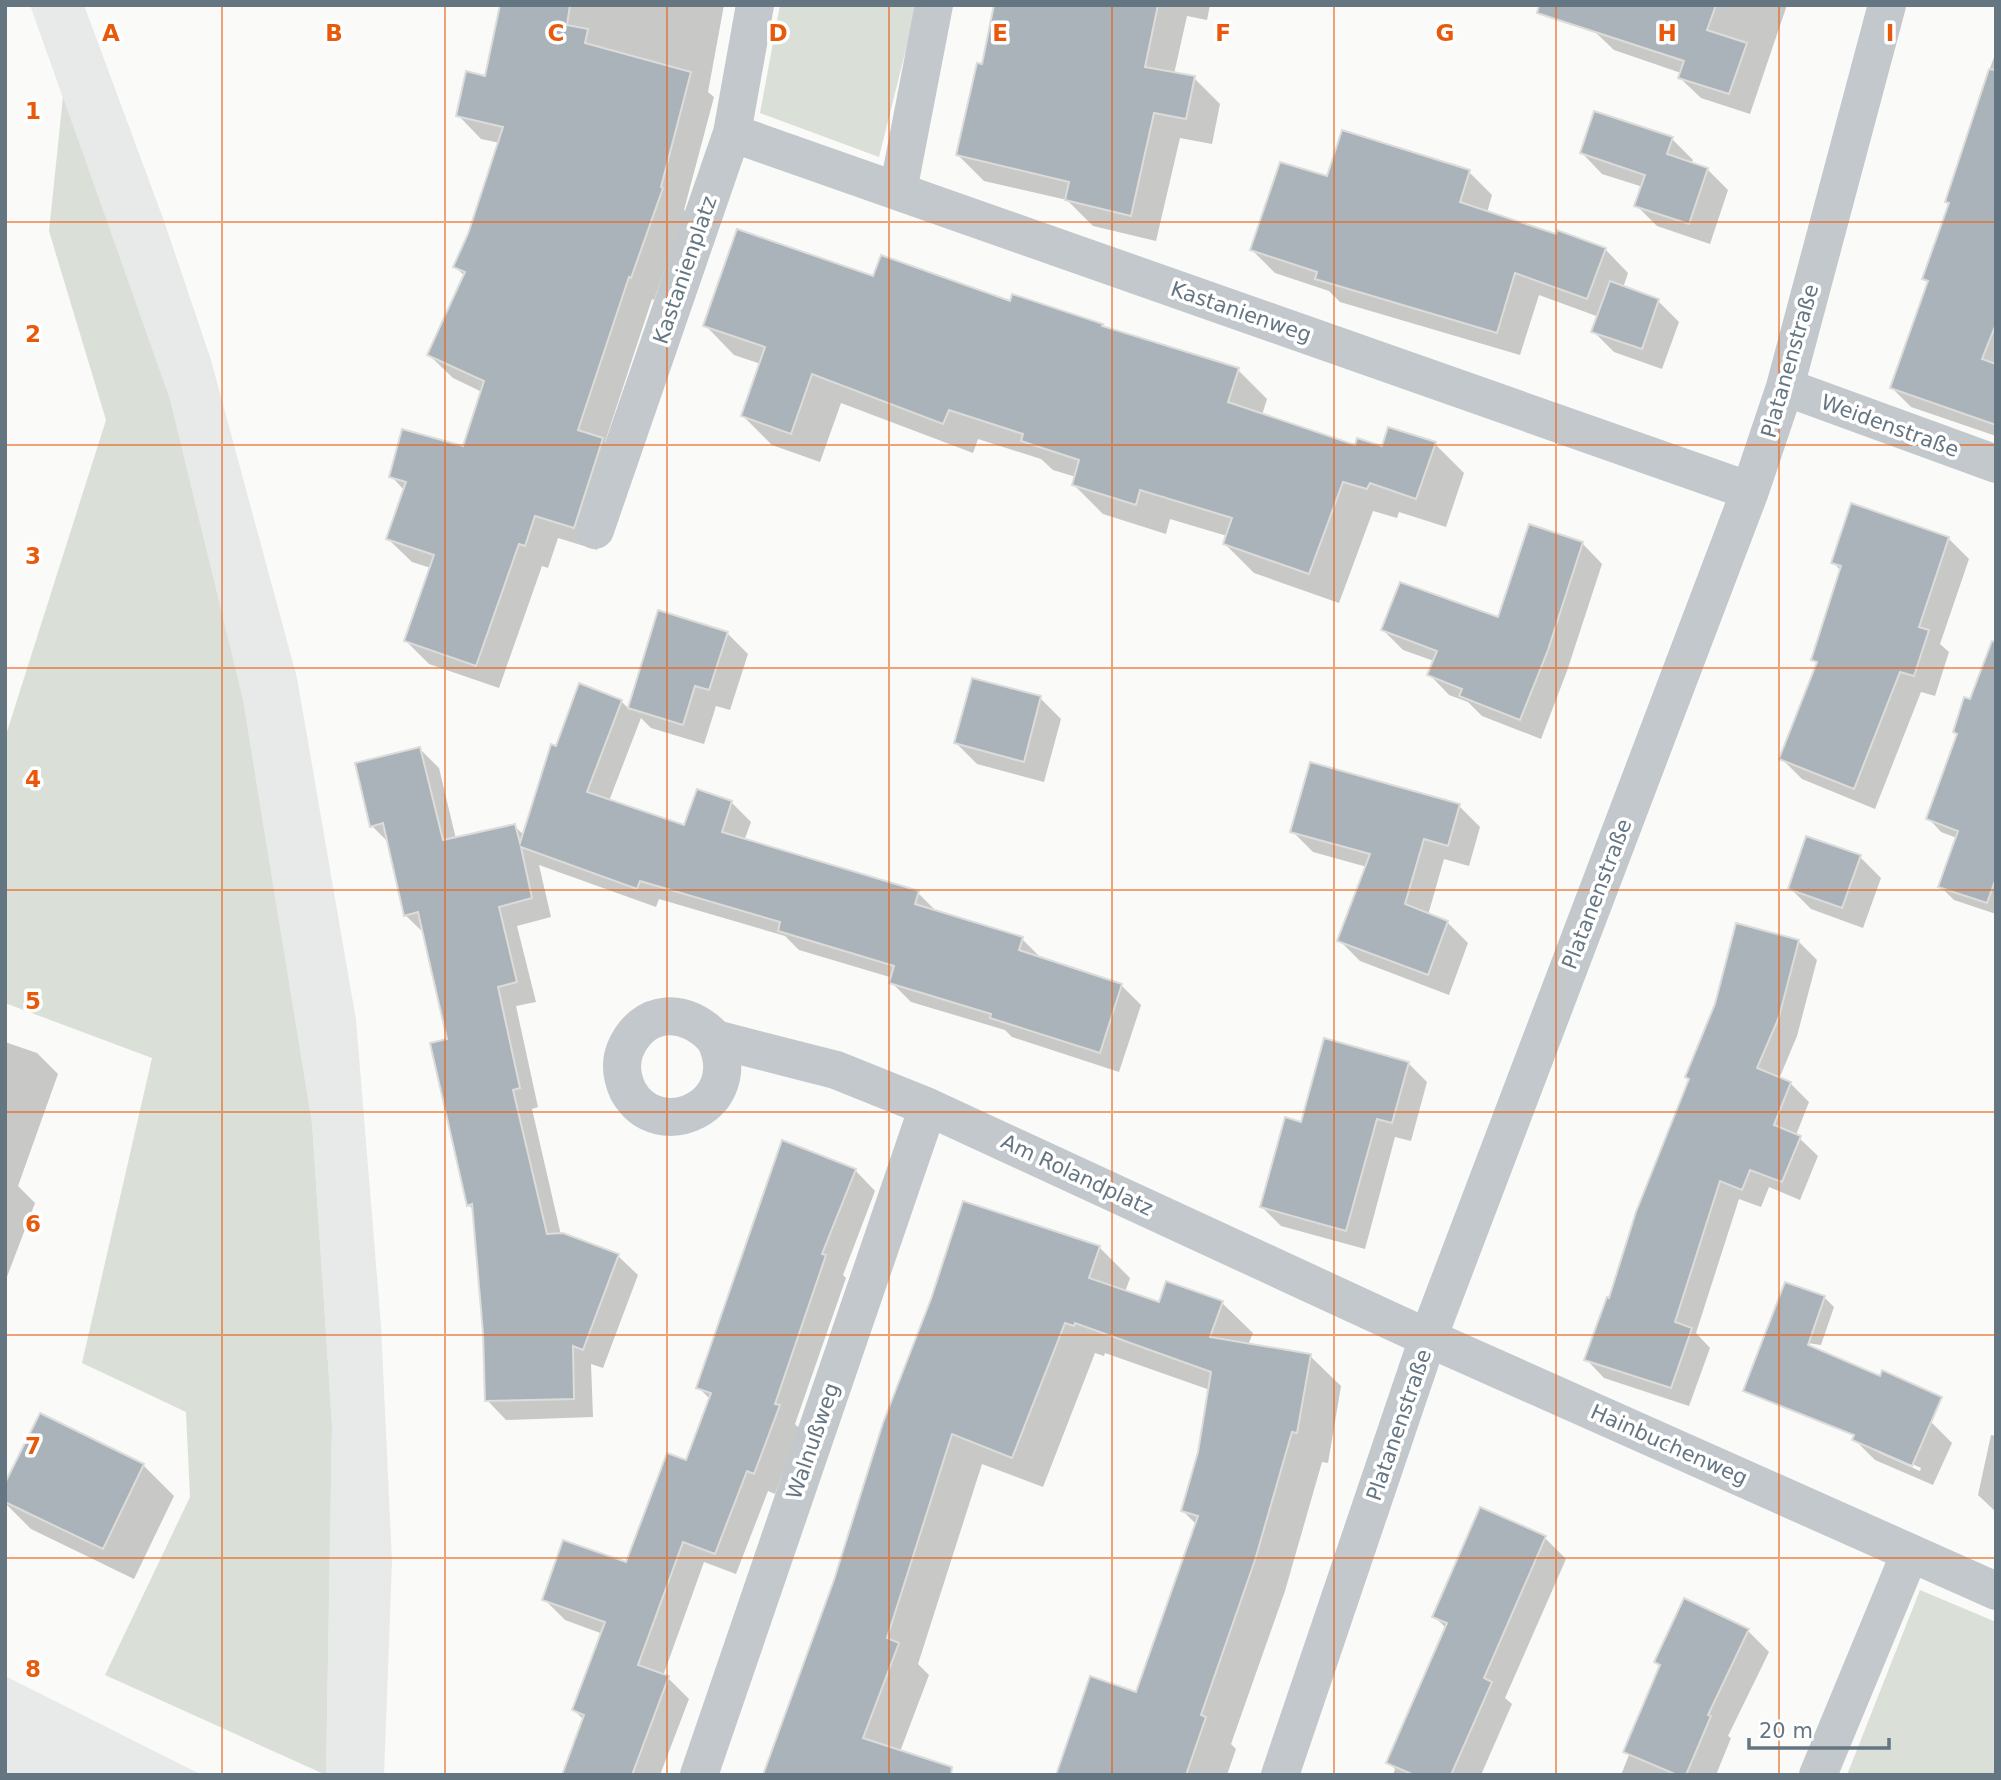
<svg xmlns="http://www.w3.org/2000/svg" width="2001" height="1780" viewBox="0 0 2001 1780" font-family="'DejaVu Sans',sans-serif">
<style>
.built{fill:#e8e9e9}
.green{fill:#dadfd7}
.shadow{fill:#0003;fill-rule:evenodd}
.building{fill:#aab3b9;stroke:#dcdcda;stroke-width:2}
.lines{fill:none;stroke-linecap:round;stroke-linejoin:round}
.minor{stroke:#c3c8cc;stroke-width:38}
.grid{fill:none;stroke:#e8590c;stroke-width:2;stroke-opacity:0.55}
.labels{text-anchor:middle;dominant-baseline:central;stroke-width:7;stroke-linejoin:round;paint-order:stroke}
.street-label{font-size:21px;fill:#657683;stroke:#fff}
.grid-label{font-size:23px;text-anchor:middle;font-weight:bold;fill:#e8590c;stroke:#fff;stroke-width:7;stroke-linejoin:round;paint-order:stroke}
</style>
<rect width="100%" height="100%" fill="#fafaf8"/>
<path class="built" d="M30 5H84L164 221 211 360 297 678 356 1020 381 1325 392 1562 384 1775H326L332 1424 312 1123 243 701 170 399Z
M5 1676 202 1775H5Z"/>
<path class="green" d="M780 5H917L879 157 760 113Z
M63 97 170 399 243 700 312 1123 332 1424 326 1775 105 1675 190 1497 186 1412 82 1363 152 1058 5 1003V738L106 420 49 231Z
M1920 1590 1996 1622V1775H1847Z"/>
<path class="shadow" d="M501 5H724L708 92 714 97 684 210 686 212 654 300 652 299 605 442 626 463 597 550 558 538 548 568 542 566 499 688 429 664 406 641 431 568 412 562 388 539 405 491 391 476 464 448 482 392 453 378 429 355 465 276 455 267 469 235 500 143 481 139 458 115 487 78Z
M996 5H1210L1207 20 1187 16 1174 74 1194 78 1220 104 1212 144 1180 138 1156 241 1093 226 1067 200 984 181 958 155 983 66Z
M1600 5H1787L1750 114 1701 98 1680 78 1681 73 1614 50 1593 30Z
M1996 52V436L1911 407 1892 388 1929 283 1924 278 1950 204 1947 201 1980 102 1978 100Z
M1672 139 1693 160 1691 164 1707 169 1728 190 1710 244 1657 226 1636 205 1643 187 1602 174 1582 153Z
M1469 172 1492 195 1487 213 1605 249 1628 273 1623 288 1658 301 1679 322 1662 369 1614 352 1593 331 1599 317 1539 295 1520 355 1340 302 1329 291 1275 273 1252 250 1328 178Z
M874 278 1011 303 1102 325 1105 329 1238 370 1267 399 1262 415 1356 447 1383 448 1435 444 1464 473 1446 527 1399 512 1397 518 1373 511 1339 603 1254 573 1225 544 1227 536 1170 519 1166 534 1103 514 1074 485 1076 477 1053 470 1041 459 978 439 973 453 841 403 820 462 772 445 743 416 761 364 734 355 705 325Z
M1948 538 1969 559 1940 644 1949 652 1935 696 1921 692 1875 809 1802 779 1781 758 1818 664 1813 659 1841 571 1833 562Z
M1582 543 1602 564 1567 671 1541 739 1482 716 1468 702 1449 695 1429 674 1434 661 1403 650 1383 630 1499 619Z
M659 613 727 633 748 654 730 710 716 706 704 744 651 728 641 718 609 801 685 828 731 802 751 822 744 841 918 893 938 913 1022 939 1041 958 1121 985 1141 1005 1119 1072 1012 1037 1005 1030 911 1002 891 982 893 978 799 950 785 936 659 899 656 907 539 865 551 917 517 926 536 1002 516 1006 538 1107 532 1109 561 1235 618 1256 638 1275 603 1368 591 1364 593 1417 506 1420 487 1400 485 1333 475 1211 468 1205 449 1040 425 934 405 915 389 843 372 826 420 749 439 768 456 839 514 826 524 835 557 748 621 701 630 710Z
M1040 698 1061 719 1044 782 977 764 956 743Z
M1996 709V914L1954 900 1940 886 1957 838 1941 832 1928 818Z
M1459 806 1480 827 1469 866 1444 859 1428 915 1447 922 1468 943 1449 995 1360 961 1339 940 1367 867 1313 852 1292 831Z
M1860 857 1881 878 1863 928 1811 909 1790 888Z
M1798 941 1817 960 1797 1036 1779 1079 1790 1083 1809 1102 1796 1135 1818 1156 1800 1200 1769 1187 1761 1207 1739 1199 1696 1333 1710 1348 1689 1406 1604 1378 1586 1359 1610 1301Z
M5 1042 37 1053 58 1074 18 1186 35 1203 5 1282Z
M1408 1063 1427 1082 1411 1141 1395 1137 1365 1249 1281 1226 1262 1207 1303 1124Z
M855 1170 875 1191 843 1275 846 1278 795 1424 799 1428 775 1494 768 1491 736 1574 704 1562 663 1676 668 1678 689 1699 660 1775H564L584 1720 574 1710 603 1634 565 1620 544 1599 627 1565 687 1462 711 1400 698 1387Z
M1099 1247 1130 1278 1125 1292 1160 1304 1222 1303 1253 1333 1248 1345 1310 1356 1341 1386 1328 1463 1322 1462 1285 1591 1231 1744 1236 1749 1227 1775H1065L1137 1694 1197 1525 1183 1511 1200 1453 1210 1390 1105 1353 1104 1356 1095 1353 1043 1487 982 1464 918 1664 929 1675 898 1757 764 1775 836 1580Z
M1824 1297 1834 1307 1821 1345 1780 1339Z
M1931 1422 1952 1443 1933 1485 1875 1460 1854 1439ZM1877 1448 1921 1468 1920 1471 1877 1452Z
M1991 1435 1996 1436V1512L1978 1495Z
M143 1465 174 1496 134 1579 31 1529 5 1503V1487Z
M1545 1538 1566 1559 1505 1698 1512 1704 1481 1775H1393L1395 1769 1388 1762 1446 1628 1434 1616Z
M1748 1631 1769 1652 1728 1736 1731 1738 1716 1775H1621L1629 1755 1625 1751 1661 1667 1656 1662Z"/>
<path class="building" d="M500 5H570L567 25 588 29 585 43 691 72 661 187 663 188 631 278 629 277 578 430 603 438 574 528 535 516 525 546 519 544 476 666 404 641 434 555 386 539 406 482 389 477 402 429 463 446 484 381 427 355 465 272 453 267 468 234 503 127 456 116 466 71 485 76Z
M994 5H1158L1145 67 1195 76 1186 119 1154 113 1131 216 1065 200 1069 182 956 155 977 63 982 64Z
M1539 5H1716L1707 30 1747 43 1729 94 1678 78 1684 61 1537 13Z
M1989 69 1996 70V324L1982 359 1996 364V425L1890 388 1928 281 1922 279 1949 203 1945 202Z
M1594 111 1673 137 1667 154 1708 168 1689 224 1634 206 1645 175 1580 153Z
M1342 130 1470 170 1460 202 1556 234 1557 230 1606 248 1587 299 1515 273 1497 333 1315 279 1317 272 1250 250 1280 162 1327 176Z
M737 229 873 276 881 255 1010 301 1012 294 1103 324 1102 326 1239 368 1228 402 1355 445 1357 438 1382 446 1388 427 1436 442 1416 499 1370 483 1367 489 1343 482 1309 574 1223 544 1232 518 1140 490 1136 505 1072 485 1079 460 1021 441 1023 434 949 410 943 424 812 374 791 434 741 416 765 347 703 326Z
M1610 281 1659 299 1642 349 1591 332Z
M1851 503 1949 537 1919 627 1929 630 1914 676 1900 672 1854 789 1779 759 1817 662 1811 660 1841 566 1831 563Z
M1529 524 1583 542 1548 650 1520 720 1459 696 1462 689 1427 675 1437 651 1381 630 1400 582 1498 617Z
M658 610 728 632 709 690 695 686 683 725 628 708Z
M1992 641 1996 642V878L1987 903 1938 887 1958 831 1926 819 1957 734 1953 732 1964 697 1970 699Z
M972 678 1041 696 1024 762 954 743Z
M579 683 622 700 587 792 684 825 697 789 732 801 722 832 919 891 915 904 1023 937 1019 950 1122 984 1100 1053 990 1018 991 1014 889 983 894 966 778 931 780 922 640 881 637 889 521 847 532 898 499 907 517 982 498 987 520 1088 513 1090 547 1234 563 1233 619 1254 583 1350 573 1346 574 1399 485 1401 483 1333 472 1204 467 1206 430 1043 447 1039 418 912 404 916 383 823 370 827 355 763 420 747 443 840 515 824 520 843 551 744 556 746Z
M1310 762 1460 804 1448 846 1424 839 1405 904 1448 921 1428 975 1337 941 1370 854 1290 832Z
M1806 836 1861 855 1842 908 1788 889Z
M1736 923 1799 940 1779 1017 1757 1068 1791 1082 1774 1125 1801 1136 1782 1182 1750 1170 1742 1190 1720 1181 1675 1322 1692 1328 1671 1388 1584 1360 1607 1297 1609 1298 1636 1212 1689 1079 1685 1077 1715 1004Z
M1324 1038 1409 1062 1392 1123 1377 1119 1346 1231 1260 1207 1285 1117 1301 1122Z
M782 1140 856 1169 822 1254 826 1255 775 1404 780 1405 754 1474 747 1471 715 1554 683 1542 638 1665 669 1676 632 1775H562L584 1715 572 1710 605 1622 542 1600 563 1540 626 1562 667 1453 686 1460 711 1393 696 1388Z
M963 1201 1100 1246 1089 1278 1159 1302 1166 1281 1223 1301 1210 1337 1311 1354 1297 1433 1292 1432 1255 1560 1201 1715 1206 1717 1186 1775H1056L1090 1676 1136 1692 1198 1516 1181 1511 1198 1452 1211 1372 1075 1323 1074 1326 1065 1323 1012 1458 952 1434 887 1638 899 1643 863 1738 952 1767 951 1775H763L834 1580 883 1423 931 1299Z
M1785 1282 1825 1296 1808 1345 1880 1376 1882 1370 1942 1397 1912 1466 1852 1440 1854 1435 1743 1391Z
M40 1413 144 1464 103 1549 5 1502V1483Z
M1480 1507 1546 1536 1484 1678 1492 1682 1451 1775H1414L1386 1763 1447 1623 1432 1617Z
M1684 1598 1749 1629 1708 1715 1711 1716 1686 1775H1677L1623 1752 1660 1665 1654 1662Z"/>
<g class="lines">
<path class="minor" d="M732 133 1750 491
M898 191 934 5
M1785 387 1996 464
M595 530 732 133 755 5
M715 1039C748 1106 658 1146 628 1091 622 1078 620 1063 625 1050 643 1007 687 1007 715 1039L836 1070 928 1107 1428 1338 1996 1591
M699 1775 928 1107
M1280 1775 1428 1338 1750 491 1785 387 1887 5
M1818 1775 1910 1553"/>
</g>
<path class="grid" d="M222 5V1775M445 5V1775M667 5V1775M889 5V1775M1112 5V1775M1334 5V1775M1556 5V1775M1779 5V1775M5 222H1996M5 445H1996M5 668H1996M5 890H1996M5 1112H1996M5 1335H1996M5 1558H1996"/>
<g class="labels">
<g class="street-label">
<text transform="translate(685 270) rotate(-71)">Kastanienplatz</text>
<text transform="translate(1241 312) rotate(19)">Kastanienweg</text>
<text transform="translate(1790 361) rotate(-74)">Platanenstraße</text>
<text transform="translate(1890 426) rotate(20)">Weidenstraße</text>
<text transform="translate(1597 894) rotate(-69)">Platanenstraße</text>
<text transform="translate(1077 1175) rotate(25)">Am Rolandplatz</text>
<text transform="translate(1399 1425) rotate(-71)">Platanenstraße</text>
<text transform="translate(813 1441) rotate(-71)">Walnußweg</text>
<text transform="translate(1669 1445) rotate(24)">Hainbuchenweg</text>
</g>
</g>
<g class="grid-label">
<text x="111" y="41">A</text>
<text x="334" y="41">B</text>
<text x="556" y="41">C</text>
<text x="778" y="41">D</text>
<text x="1000" y="41">E</text>
<text x="1223" y="41">F</text>
<text x="1445" y="41">G</text>
<text x="1667" y="41">H</text>
<text x="1890" y="41">I</text>
<text x="33" y="119">1</text>
<text x="33" y="342">2</text>
<text x="33" y="564">3</text>
<text x="33" y="787">4</text>
<text x="33" y="1009">5</text>
<text x="33" y="1232">6</text>
<text x="33" y="1454">7</text>
<text x="33" y="1677">8</text>
</g>
<rect width="2001" height="1780" fill="none" stroke="#657683" stroke-width="14"/>
<path d="M1749 1738v10h140v-10" fill="none" stroke="#657683" stroke-width="3.5"/>
<text x="1759" y="1738" font-size="21" fill="#657683" stroke="#ffffff" stroke-width="5" paint-order="stroke">20 m</text>
</svg>
